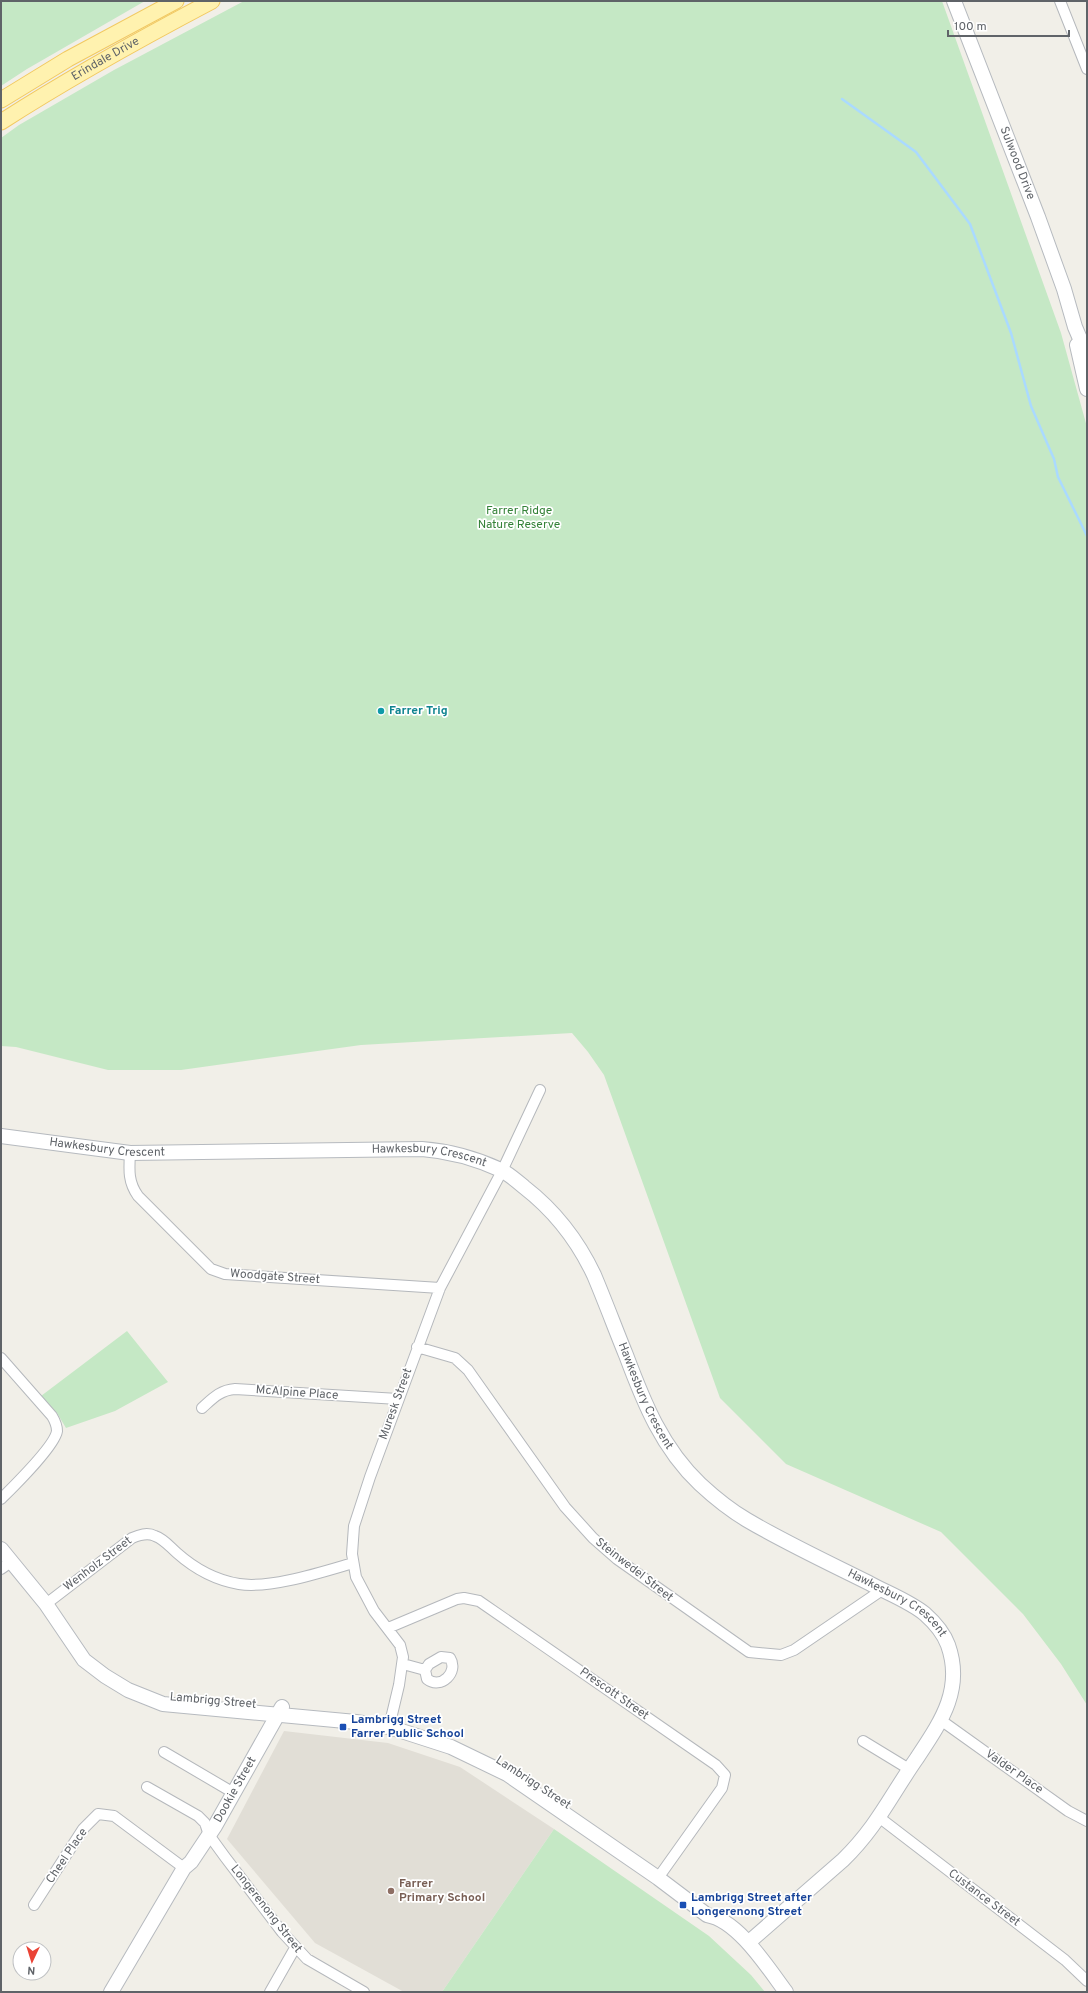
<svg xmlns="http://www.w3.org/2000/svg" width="1088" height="1993" viewBox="0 0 1088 1993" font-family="Overpass,sans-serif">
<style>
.education{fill:#e1ded6}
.green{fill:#c5e8c5}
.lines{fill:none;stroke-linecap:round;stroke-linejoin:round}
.stream{stroke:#aadaff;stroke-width:2.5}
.street-casing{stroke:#b5b8bc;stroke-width:12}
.secondary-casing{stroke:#b6babf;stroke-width:16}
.primary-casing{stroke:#f2c960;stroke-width:17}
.street{stroke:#fff;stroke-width:10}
.secondary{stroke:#fff;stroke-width:14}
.primary{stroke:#fff2af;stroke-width:15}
.culture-dot{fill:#0f9aa8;stroke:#fff;stroke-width:1.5}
.transit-dot{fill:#1a4fb4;stroke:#fff;stroke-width:1.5}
.education-dot{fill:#8d6e63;stroke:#fff;stroke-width:1.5}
.labels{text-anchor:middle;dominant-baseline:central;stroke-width:3.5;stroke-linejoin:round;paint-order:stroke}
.street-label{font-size:12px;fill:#5f6368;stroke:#fff}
.park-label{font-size:12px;fill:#348238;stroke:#fff}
.culture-label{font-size:12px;font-weight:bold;fill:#0d838f;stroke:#fff;text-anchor:start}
.transit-label{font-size:12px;font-weight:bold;fill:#164399;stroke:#fff;text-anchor:start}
.education-label{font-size:12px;font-weight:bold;fill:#785e54;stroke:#fff;text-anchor:start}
</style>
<rect width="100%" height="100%" fill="#f1efe8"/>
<path class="education" d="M284 1731 388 1743 460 1767 554 1829 442 1992H404L315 1943 227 1839Z"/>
<path class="green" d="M1 1H145L27 69 1 86Z
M244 1H942L1061 333 1087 427V1705L1061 1664 1023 1614 941 1532 786 1464 720 1398 604 1075 588 1052 572 1033 361 1045 181 1070H108L16 1047 1 1046V138L19 125 114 70Z
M127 1331 168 1382 115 1411 66 1428 57 1413 41 1396Z
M554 1829 709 1936 751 1975 765 1992H442Z"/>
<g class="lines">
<path class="stream" d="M842 99 916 152 970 224 1011 333 1031 406 1054 459 1058 477 1087 536"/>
<g class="street-casing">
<path id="street" d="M1060 1 1087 69
M130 1153C129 1170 128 1182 138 1196L211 1269 225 1274 440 1288
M417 1347 455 1358 468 1370 565 1507 593 1538 617 1559 749 1652 781 1655 794 1650 882 1590
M1 1358 52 1416C55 1421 57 1425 57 1431 55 1446 13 1487 1 1499
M202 1408C212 1399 220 1390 235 1389L398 1399
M1 1569 11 1562
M46 1604 132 1538C139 1535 147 1532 155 1536 164 1539 170 1547 177 1553 195 1569 215 1580 239 1584 270 1589 322 1572 353 1563
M388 1628 457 1599 464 1598 479 1601 716 1765 725 1775 722 1788 658 1878
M441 1657 450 1658C459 1672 441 1690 427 1679L425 1670 429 1664Z
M403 1664 425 1670
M942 1721 1068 1811 1087 1821
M389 1727 399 1685 403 1657 400 1645 374 1611 356 1577 352 1554 354 1526 370 1477 440 1288 502 1171 540 1090
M863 1741 909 1769
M164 1752 227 1789
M147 1787 198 1816 205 1823 209 1835 225 1857 282 1932 307 1959 364 1992
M880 1818 1065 1960 1087 1981
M34 1905 83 1829 98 1814 114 1816 184 1868
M270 1992 295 1948"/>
</g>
<g class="secondary-casing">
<g id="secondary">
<path id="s1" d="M954 1 1038 217 1064 289 1075 327 1087 355"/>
<path d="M1077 345 1087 389"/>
<path id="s2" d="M1 1136 130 1153 422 1149C448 1151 477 1159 501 1170 509 1174 517 1181 524 1187 555 1211 577 1239 594 1275 605 1301 615 1328 626 1355 644 1403 662 1448 700 1484 714 1497 730 1510 747 1520 786 1543 829 1563 869 1583 887 1593 909 1601 925 1614 934 1622 944 1634 948 1645 964 1690 940 1723 917 1758 891 1795 877 1827 843 1860L749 1942"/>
<path d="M1 1549 46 1604 84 1660 105 1676 128 1690 163 1704 356 1722 389 1727 451 1747 507 1774 658 1878 707 1915C738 1920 768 1968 786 1992"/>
<path id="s3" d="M111 1992 184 1868 191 1862 215 1826 282 1707"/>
</g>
</g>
<g class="primary-casing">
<g id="primary">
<path d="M1 100 68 59 176 1"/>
<path id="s4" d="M1 122C69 78 140 39 212 1"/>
</g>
</g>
<use href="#street" class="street"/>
<use href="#secondary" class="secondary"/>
<use href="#primary" class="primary"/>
</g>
<circle class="culture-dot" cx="381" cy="711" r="4"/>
<g class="transit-dot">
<rect x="339" y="1723" width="8" height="8" rx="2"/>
<rect x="679" y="1901" width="8" height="8" rx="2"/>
</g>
<circle class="education-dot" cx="391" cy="1891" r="4"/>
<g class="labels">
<g class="street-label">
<text stroke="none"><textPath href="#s4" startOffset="122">Erindale Drive</textPath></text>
<text stroke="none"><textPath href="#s1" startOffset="174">Sulwood Drive</textPath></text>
<text stroke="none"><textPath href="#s2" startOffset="107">Hawkesbury Crescent</textPath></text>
<text stroke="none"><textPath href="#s2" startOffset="430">Hawkesbury Crescent</textPath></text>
<text transform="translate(275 1277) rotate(4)">Woodgate Street</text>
<text transform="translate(297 1393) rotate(4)">McAlpine Place</text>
<text stroke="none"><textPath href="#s2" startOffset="778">Hawkesbury Crescent</textPath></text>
<text transform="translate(396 1404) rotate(-70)">Muresk Street</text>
<text transform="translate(98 1564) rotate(-37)">Wenholz Street</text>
<text transform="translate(634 1570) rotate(38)">Steinwedel Street</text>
<text stroke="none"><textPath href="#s2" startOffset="1114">Hawkesbury Crescent</textPath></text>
<text transform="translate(614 1694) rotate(35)">Prescott Street</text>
<text transform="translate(213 1701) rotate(5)">Lambrigg Street</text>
<text transform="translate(1014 1772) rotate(35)">Valder Place</text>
<text transform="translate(533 1783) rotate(33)">Lambrigg Street</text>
<text stroke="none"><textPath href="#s3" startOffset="238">Dookie Street</textPath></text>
<text transform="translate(67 1856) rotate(-56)">Cheel Place</text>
<text transform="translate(984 1898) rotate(37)">Custance Street</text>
<text transform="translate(266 1909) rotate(52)">Longerenong Street</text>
</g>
<g class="park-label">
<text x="519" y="511">Farrer Ridge<tspan x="519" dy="14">Nature Reserve</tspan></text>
</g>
<g class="culture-label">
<text x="389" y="711">Farrer Trig</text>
</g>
<g class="transit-label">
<text x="351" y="1720">Lambrigg Street<tspan x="351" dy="14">Farrer Public School</tspan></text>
<text x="691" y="1898">Lambrigg Street after<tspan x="691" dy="14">Longerenong Street</tspan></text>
</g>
<g class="education-label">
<text x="399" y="1884">Farrer<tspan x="399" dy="14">Primary School</tspan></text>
</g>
</g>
<rect width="1088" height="1993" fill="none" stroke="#5f6368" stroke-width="4"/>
<g transform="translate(32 1961) rotate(184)"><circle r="19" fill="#ffffff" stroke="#bfc1c3"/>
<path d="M0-3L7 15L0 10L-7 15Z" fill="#ea4335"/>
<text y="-6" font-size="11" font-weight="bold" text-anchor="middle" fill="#5f6368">N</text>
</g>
<path d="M948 30v6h121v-6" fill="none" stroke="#5f6368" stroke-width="2"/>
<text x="954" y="30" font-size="12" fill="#5f6368" stroke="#ffffff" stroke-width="3" paint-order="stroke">100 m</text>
</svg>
